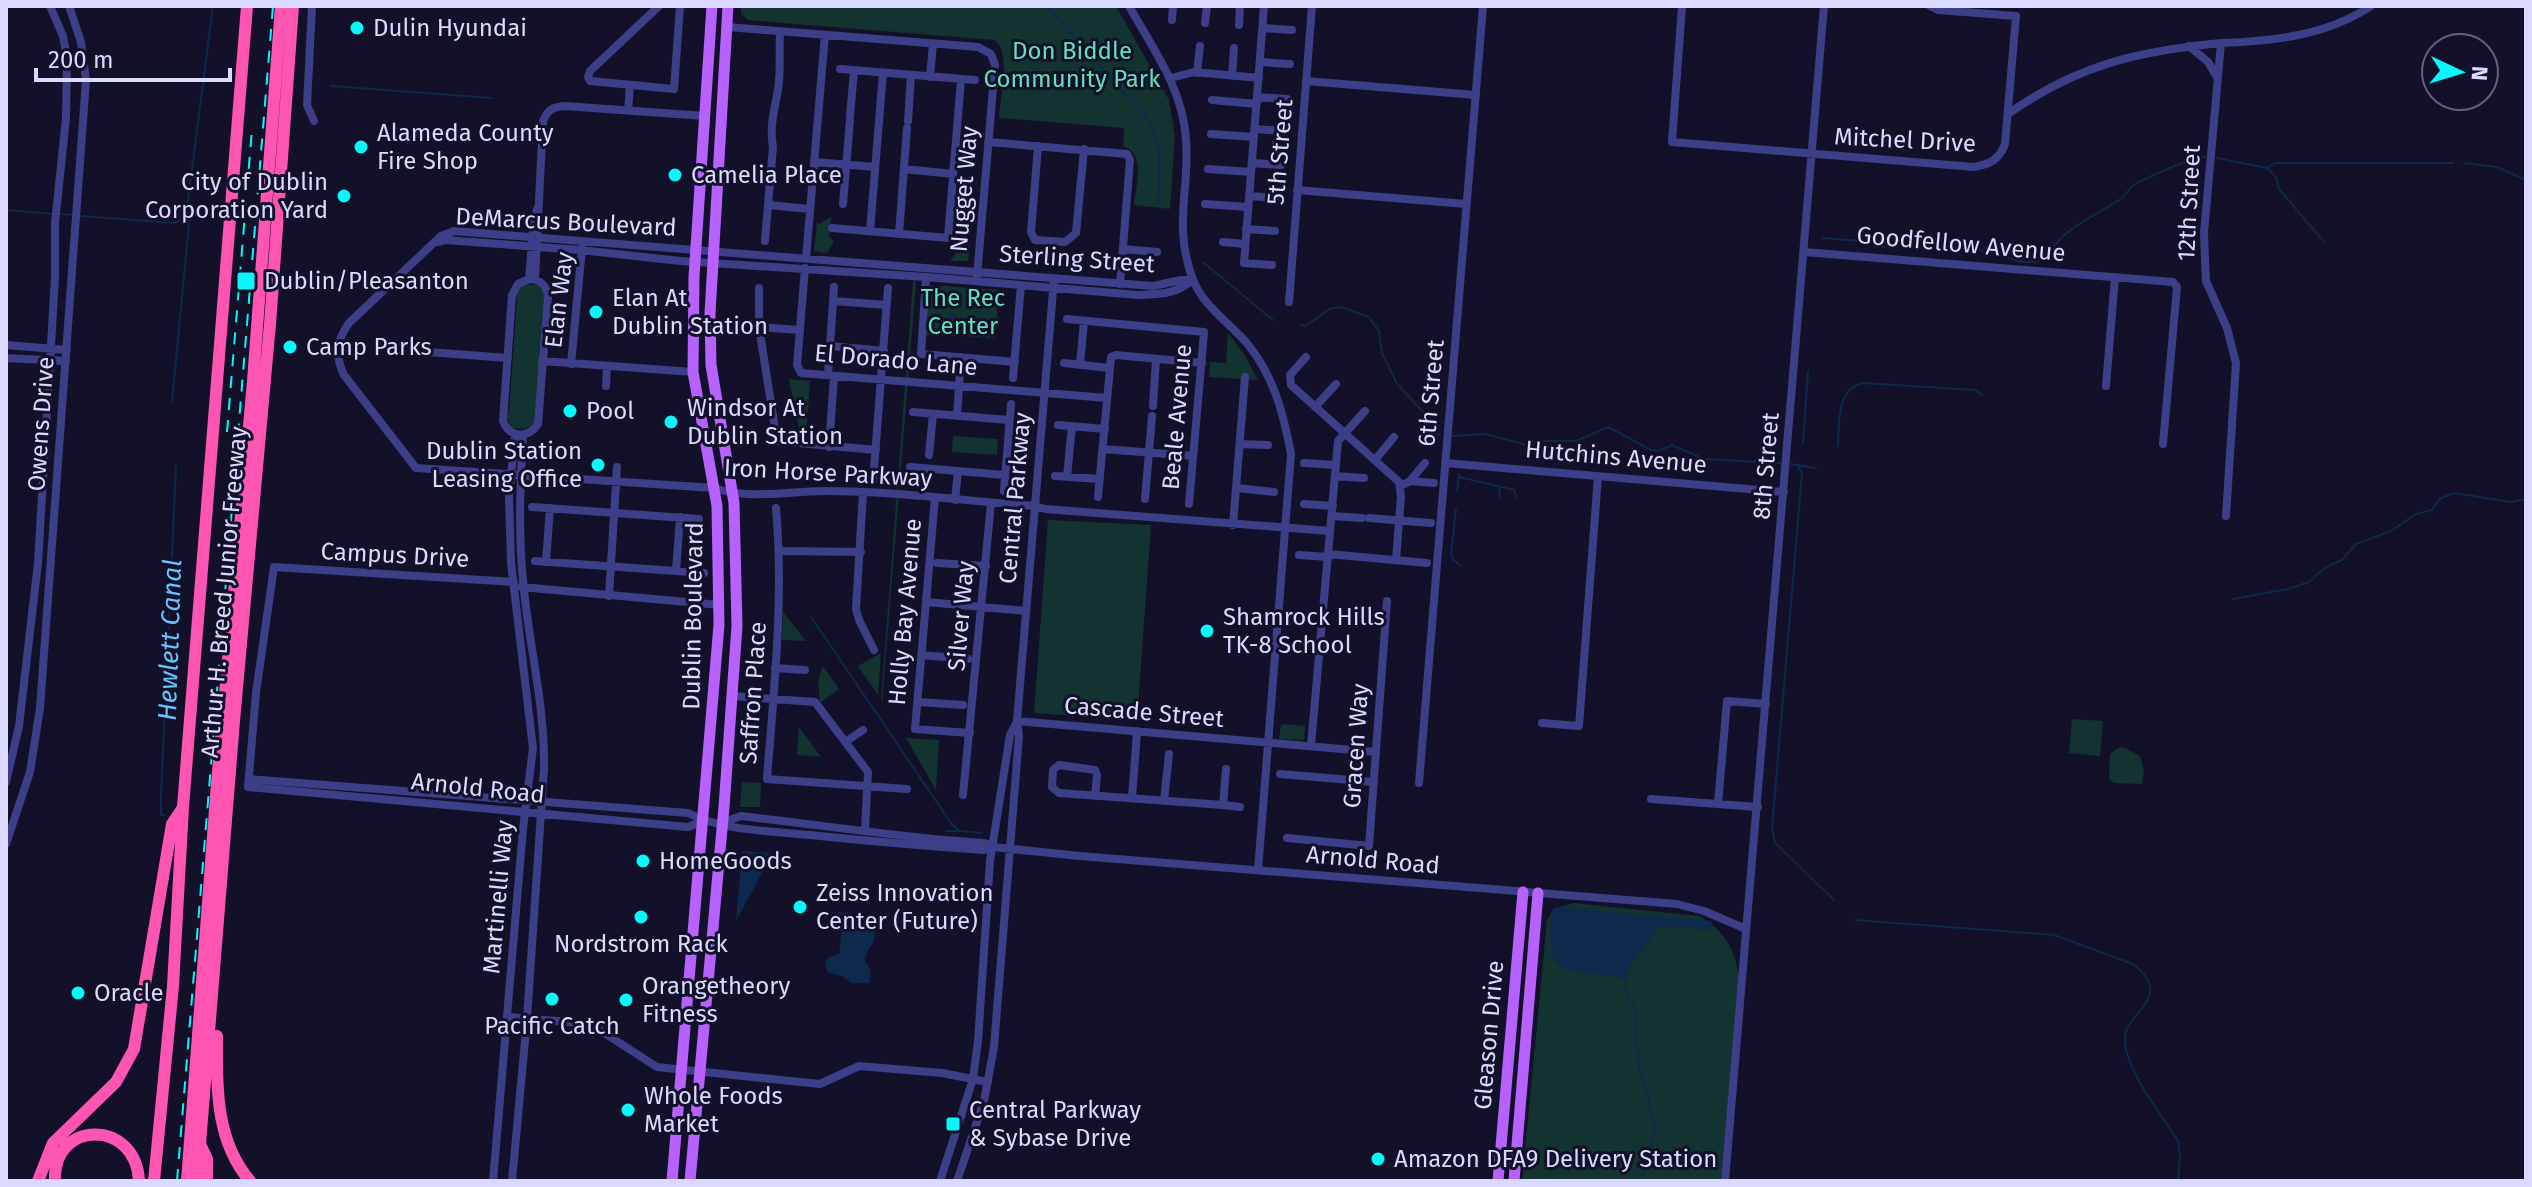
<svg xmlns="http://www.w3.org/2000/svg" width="2532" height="1187" viewBox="0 0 2532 1187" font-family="'Fira Sans',sans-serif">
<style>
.green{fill:#133330}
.water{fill:#0d294c}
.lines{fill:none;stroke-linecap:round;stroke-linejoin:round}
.stream{stroke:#0d294c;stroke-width:2}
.minor{stroke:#3c3f88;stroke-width:8}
.major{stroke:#b761fe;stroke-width:11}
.highway{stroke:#fe55b3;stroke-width:12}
.rail{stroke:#06f8fd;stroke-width:2;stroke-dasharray:12 10;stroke-linecap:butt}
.poi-dot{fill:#06f8fd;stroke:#131129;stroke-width:3}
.labels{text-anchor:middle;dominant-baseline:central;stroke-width:6;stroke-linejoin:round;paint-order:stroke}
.poi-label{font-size:24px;fill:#dad9ff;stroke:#131129;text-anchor:start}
.park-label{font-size:24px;fill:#64e0b7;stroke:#131129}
.street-label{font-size:24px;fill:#dad9ff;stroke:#131129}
.water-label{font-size:26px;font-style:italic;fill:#68c4fe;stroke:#131129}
</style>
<rect width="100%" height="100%" fill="#131129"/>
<path class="green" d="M741 6H1116L1169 100 1175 136 1170 209 1134 205C1136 185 1146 154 1123 146L1124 128 999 118C1000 98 1012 52 994 40L748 20 741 14Z
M831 217 829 236 834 242 827 253 814 251 817 222 820 224Z
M959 237 970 245 968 261H950L956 253Z
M913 281 916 282 882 703 881 700Z
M524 284 538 285 546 293 534 425 524 429 512 428 506 416 509 412 517 298 515 295Z
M930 285 999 290 995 338 926 335Z
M1228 333 1244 354 1258 380 1209 377 1210 362 1226 363Z
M789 379 810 381 806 434H800Z
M953 436 998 439 997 455 952 452Z
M1048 520 1151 525 1137 720 1034 713Z
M690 537 705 539V554L688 553Z
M783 612 806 641 782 640Z
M881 653 878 695 858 666Z
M823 666 839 689 820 703 818 681Z
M2072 719 2103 721 2100 756 2069 753Z
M1281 724 1305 726 1304 740 1279 739Z
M799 727 821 757 797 755Z
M906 738 939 740 936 790Z
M2118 748H2125L2140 756 2144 771 2142 784 2114 783 2109 779 2110 754Z
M742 782 761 783 760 807H740Z
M1573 903 1699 916C1725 931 1736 950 1739 980L1721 1181H1522L1547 921 1553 909Z"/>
<path class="water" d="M949 313 966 321 967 318 984 319 985 328 976 327V322H972L971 329 949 328 947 320Z
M742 851 773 853 736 921Z
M1555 907 1712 921 1711 930 1659 926 1621 980 1614 975 1612 978C1597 971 1581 976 1567 970 1544 961 1551 928 1552 910Z
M838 912 876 918 874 942 868 950 865 960 871 971 869 983H851L844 977 828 972 825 966 827 958 839 954 842 928 835 918Z"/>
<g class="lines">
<path class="stream" d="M1046 6 1151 123C1163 149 1160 175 1158 203
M331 86 492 98
M2217 158 2267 168 2275 163H2453
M2464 163 2497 167 2526 180
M2267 168 2276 177 2279 189 2324 242
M6 210 54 214
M61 214 74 215
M80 216 175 223 182 219 188 200 213 6
M1823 238 1988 251C2014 260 2021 265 2048 260 2052 233 2099 214 2119 200 2126 195 2130 187 2137 183 2156 173 2176 166 2195 157H2205
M1204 263 1273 320
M1301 325 1306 326 1329 309 1342 307 1369 317 1379 331 1382 353 1397 384 1425 414 1429 430 1440 435
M172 402 189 223 183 219
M1453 436 1486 434 1530 446 1539 441H1576L1608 427 1651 450 1658 451 1672 445 1704 459 1781 463
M1803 443 1808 371
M1838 446C1839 424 1836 389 1863 383L1976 390 1982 395
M1791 464 1816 468
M1797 465 1802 473 1772 828 1775 843 1834 900
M1459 477 1514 490 1517 498
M1499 487 1500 498
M1457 491 1459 474
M1456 509 1451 554 1453 560 1460 565
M2233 599 2288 589 2309 582 2326 567 2342 560 2356 544 2391 531 2416 514 2432 510 2439 499 2454 493 2511 502 2526 499
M811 617 951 823 959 831 982 833
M164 815H161V795L176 466
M946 831H958
M1855 920 2054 935 2133 964C2175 997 2127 1011 2125 1037 2123 1068 2162 1115 2178 1141L2180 1155 2178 1181
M1625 972 1628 977 1624 987 1635 1009 1638 1063 1653 1116 1655 1134 1643 1174"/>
<path class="minor" d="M312 6 307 105 314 121
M659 6 590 71 588 77 590 81 674 89 680 6
M1129 6C1153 49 1183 89 1186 139 1190 191 1173 223 1192 277 1201 304 1228 322 1246 342 1274 376 1283 412 1291 454L1258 870
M1264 6 1244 263 1272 265
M1682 6 1672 142 1974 167C1990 164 1999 160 2005 144L2016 16 1938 10 1930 6
M1172 20 1173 6
M1205 23 1207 6
M1239 25 1240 6
M727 27 978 47 991 54 995 65 977 276
M1263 28 1292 30
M2189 46 2208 62 2217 77
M1260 62 1290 64
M840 69 975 80
M1197 73 1200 46
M1232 76 1234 48
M930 77 933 44
M1171 78 1194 72 1259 78
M1306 81 1476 95
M1257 97 1287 99
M1212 100 1257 104
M628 111 630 85
M2008 114C2077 65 2138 51 2221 43
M850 116 854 71
M908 121 911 75
M1255 129 1284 131
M1211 134 1254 137
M988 142 1127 154 1130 160 1120 284
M1038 146 1031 232 1035 240 1065 242 1076 233 1084 149
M814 162 875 167
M1252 163 1281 165
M904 169 953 174
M1208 169 1251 172
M1297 190 1466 204
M1249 196 1278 198
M843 204 850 120
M1205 204 1248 207
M768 205 810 209
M832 228 948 238 961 79
M1246 229 1275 231
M870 231 883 73
M899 234 907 128
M765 241 773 147C769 126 775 109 778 89 781 71 779 50 780 31
M437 242 445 240 580 250 681 261 926 277 1138 295C1158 294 1176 295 1192 280
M1223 242 1245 244
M1123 249 1157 252
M1804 252 2173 282 2177 287 2163 444
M806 258 825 35
M805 268 797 365 801 373 1107 398
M926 277 921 354 1015 362
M529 279C540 279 547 286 548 297L538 424C528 439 510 438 503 421L512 295 518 284Z
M529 279 534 219 538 207
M535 279 543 121C548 109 553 107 565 106L705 116
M1192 280H1181L1153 286 454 231 441 236 349 323C337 339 335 357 344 375L416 468 714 488C750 500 787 491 825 491 894 491 965 501 1035 506L1045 509 1330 531
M759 288V327L777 441 876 450
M833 301 887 305
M1289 302 1312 6
M1067 319 1204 332 1189 504
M759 327 799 330
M6 345 67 350
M830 346 884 351
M428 352 508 358
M1306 357 1290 375 1291 385 1399 482 1401 497 1396 560
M6 358 66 361
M542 361 693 372
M1064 363 1109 368
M571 364 582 248
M1080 365 1084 321
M828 375 834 287
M1013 378 1021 285
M606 386 607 366
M2106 386 2115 277
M1153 406 1156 359
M1315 407 1336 384
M913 412 1009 420
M957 416 961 357
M1058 425 1105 429
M1240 444 1268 445
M829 447 834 376
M1103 449 1193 456
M929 455 933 414
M1375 460 1394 437
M1304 463 1336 465
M1445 463 1784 492
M910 467 1005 475
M1055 476 1100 479
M1335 476 1364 478
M1067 477 1072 426
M873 481 888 288
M1410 481 1434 483
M1401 486 1410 481 1425 463
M1236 488 1274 492
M1004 491 1011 404
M863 493 856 609 859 620 874 650
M1098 497 1111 357 1116 355 1202 363
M935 498 915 729 970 733
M1145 499 1152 416
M955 500 958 471
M1304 504 1333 506
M532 507 699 519
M776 508C784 598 774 689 767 779L907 789
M1332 516 1362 518
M2226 516 2236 363 2227 328 2206 281 2204 233 2221 43C2273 41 2326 36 2371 6
M1369 518 1431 523
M1233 525 1245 377
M780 551 861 552
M1328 554 1427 563
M1299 555 1328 557
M535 561 704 573
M546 562 550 508
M937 563 986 566
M676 571 680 517
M514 582 274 567 256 693 248 787 688 827 703 821
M521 587 720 605
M609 596 617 467
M926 602 1026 611
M922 655 968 659
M775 668 805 670
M732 696 815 702 868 772 865 829
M918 702 963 705
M1017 721 1376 752
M1542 723 1579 726 1598 476
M845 742 863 730
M1311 746 1338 441 1365 411
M1280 774 1374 782
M249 779 688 813C723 831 771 831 810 835 868 841 925 846 984 850L993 847
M6 782 19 726 38 563 55 278V223L66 118 67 58 63 36 50 6
M1419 783 1483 6
M963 795 991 503
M1095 796 1097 775 1095 770 1059 765 1053 770 1052 787 1059 793 1223 805 1240 807
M1132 798 1137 731
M1651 799 1758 807
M1164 801 1169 754
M1718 804 1727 701 1766 704
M1223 805 1226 769
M722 823 741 816C822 825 903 838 984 843L993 847 1080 856 1677 904 1704 911 1746 929
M1287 838 1369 846 1387 601
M6 844 30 772 40 708 86 80 81 42 69 6
M508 1017 570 1022 598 1029 657 1067 820 1084 859 1066 942 1073 988 1082
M493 1181 523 829 533 748 511 563 509 496 515 435
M512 1181 527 1019 544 768C545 707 530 650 524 590 518 538 520 487 523 435
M940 1181 973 1079 978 1041 990 861 1010 735 1017 722
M957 1181 984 1101 994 1047 1019 736 1017 721 1054 279
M1725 1181 1824 6"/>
<path class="major" d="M672 1181 719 625 717 506 693 372 694 277 712 6
M690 1181 724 807 737 626 734 503 711 365 710 313 728 6
M1498 1181 1523 892
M1514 1181 1538 893"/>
<path class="highway" d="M217 1036C217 1088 215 1140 250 1181
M201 1146 207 1159V1181
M38 1181 53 1143 116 1082 134 1049 172 824 182 809
M55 1181C52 1120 136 1118 139 1181
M154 1181 173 986 183 807 247 6
M187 1181 217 783 253 381 281 6
M197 1181 234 721 270 324 293 6"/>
<path class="rail" d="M227 432 252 129
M177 1181 273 6"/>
</g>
<g class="poi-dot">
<circle cx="357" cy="28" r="8"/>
<circle cx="361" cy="147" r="8"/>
<circle cx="675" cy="175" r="8"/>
<circle cx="344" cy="196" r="8"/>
<rect x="236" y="271" width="20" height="20" rx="4"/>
<circle cx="596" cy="312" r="8"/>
<circle cx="290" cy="347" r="8"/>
<circle cx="570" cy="411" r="8"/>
<circle cx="671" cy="422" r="8"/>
<circle cx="598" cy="465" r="8"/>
<circle cx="1207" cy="631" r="8"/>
<circle cx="643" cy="861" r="8"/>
<circle cx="800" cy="907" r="8"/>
<circle cx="641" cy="917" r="8"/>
<circle cx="78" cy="993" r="8"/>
<circle cx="552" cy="999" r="8"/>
<circle cx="626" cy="1000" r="8"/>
<circle cx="628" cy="1110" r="8"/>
<rect x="945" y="1116" width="16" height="16" rx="4"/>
<circle cx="1378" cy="1159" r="8"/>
</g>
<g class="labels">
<g class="poi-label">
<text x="373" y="28">Dulin Hyundai</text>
<text x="377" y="133">Alameda County<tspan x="377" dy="28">Fire Shop</tspan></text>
<text x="691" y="175">Camelia Place</text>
<text x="328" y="182" text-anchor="end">City of Dublin<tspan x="328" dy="28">Corporation Yard</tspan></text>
<text x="264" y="281">Dublin/Pleasanton</text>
<text x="612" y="298">Elan At<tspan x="612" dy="28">Dublin Station</tspan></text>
<text x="306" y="347">Camp Parks</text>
<text x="687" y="408">Windsor At<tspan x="687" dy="28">Dublin Station</tspan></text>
<text x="586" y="411">Pool</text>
<text x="582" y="451" text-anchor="end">Dublin Station<tspan x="582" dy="28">Leasing Office</tspan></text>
<text x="1223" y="617">Shamrock Hills<tspan x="1223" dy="28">TK-8 School</tspan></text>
<text x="659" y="861">HomeGoods</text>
<text x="816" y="893">Zeiss Innovation<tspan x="816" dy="28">Center (Future)</tspan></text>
<text x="641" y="944" text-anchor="middle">Nordstrom Rack</text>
<text x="642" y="986">Orangetheory<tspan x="642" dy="28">Fitness</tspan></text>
<text x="94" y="993">Oracle</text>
<text x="552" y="1026" text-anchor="middle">Pacific Catch</text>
<text x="644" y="1096">Whole Foods<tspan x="644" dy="28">Market</tspan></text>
<text x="969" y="1110">Central Parkway<tspan x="969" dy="28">&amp; Sybase Drive</tspan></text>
<text x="1394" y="1159">Amazon DFA9 Delivery Station</text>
</g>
<g class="park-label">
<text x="1072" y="51">Don Biddle<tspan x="1072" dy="28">Community Park</tspan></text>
<text x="963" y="298">The Rec<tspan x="963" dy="28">Center</tspan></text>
</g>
<g class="street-label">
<text transform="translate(1905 140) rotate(3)">Mitchel Drive</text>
<text transform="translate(1280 152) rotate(-85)">5th Street</text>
<text transform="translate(964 189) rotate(-85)">Nugget Way</text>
<text transform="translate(2189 203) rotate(-87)">12th Street</text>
<text transform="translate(566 222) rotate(3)">DeMarcus Boulevard</text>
<text transform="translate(1961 244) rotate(5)">Goodfellow Avenue</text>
<text transform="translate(1077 259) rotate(4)">Sterling Street</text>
<text transform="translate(559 300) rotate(-83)">Elan Way</text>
<text transform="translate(896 360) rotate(5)">El Dorado Lane</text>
<text transform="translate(1431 393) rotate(-85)">6th Street</text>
<text transform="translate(1177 417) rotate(-85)">Beale Avenue</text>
<text transform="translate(41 424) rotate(-86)">Owens Drive</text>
<text transform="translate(1616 457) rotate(5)">Hutchins Avenue</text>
<text transform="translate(1766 466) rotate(-85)">8th Street</text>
<text transform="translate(828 473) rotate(3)">Iron Horse Parkway</text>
<text transform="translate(1015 498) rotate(-85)">Central Parkway</text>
<text transform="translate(395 555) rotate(3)">Campus Drive</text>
<text transform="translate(224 592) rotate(-85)">Arthur H. Breed Junior Freeway</text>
<text transform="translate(905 612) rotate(-85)">Holly Bay Avenue</text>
<text transform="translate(693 616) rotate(-89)">Dublin Boulevard</text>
<text transform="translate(961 616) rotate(-85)">Silver Way</text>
<text transform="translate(753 693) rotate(-86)">Saffron Place</text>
<text transform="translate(1144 712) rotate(5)">Cascade Street</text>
<text transform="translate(1356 746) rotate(-86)">Gracen Way</text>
<text transform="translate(478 788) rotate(6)">Arnold Road</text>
<text transform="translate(1373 860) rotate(5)">Arnold Road</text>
<text transform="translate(498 897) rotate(-85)">Martinelli Way</text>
<text transform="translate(1489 1035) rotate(-85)">Gleason Drive</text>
</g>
<g class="water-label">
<text transform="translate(170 640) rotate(-88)">Hewlett Canal</text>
</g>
</g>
<rect width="2532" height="1187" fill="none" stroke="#dad9ff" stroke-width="16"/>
<g transform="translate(2460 72) rotate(94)"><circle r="38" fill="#131129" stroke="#63617f" stroke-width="2"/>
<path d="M0-6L14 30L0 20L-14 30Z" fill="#06f8fd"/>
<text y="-12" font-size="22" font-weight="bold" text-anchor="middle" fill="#dad9ff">N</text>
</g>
<path d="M36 68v12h194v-12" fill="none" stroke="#dad9ff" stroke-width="4"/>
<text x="48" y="68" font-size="24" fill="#dad9ff" stroke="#131129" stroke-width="6" paint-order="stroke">200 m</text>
</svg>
